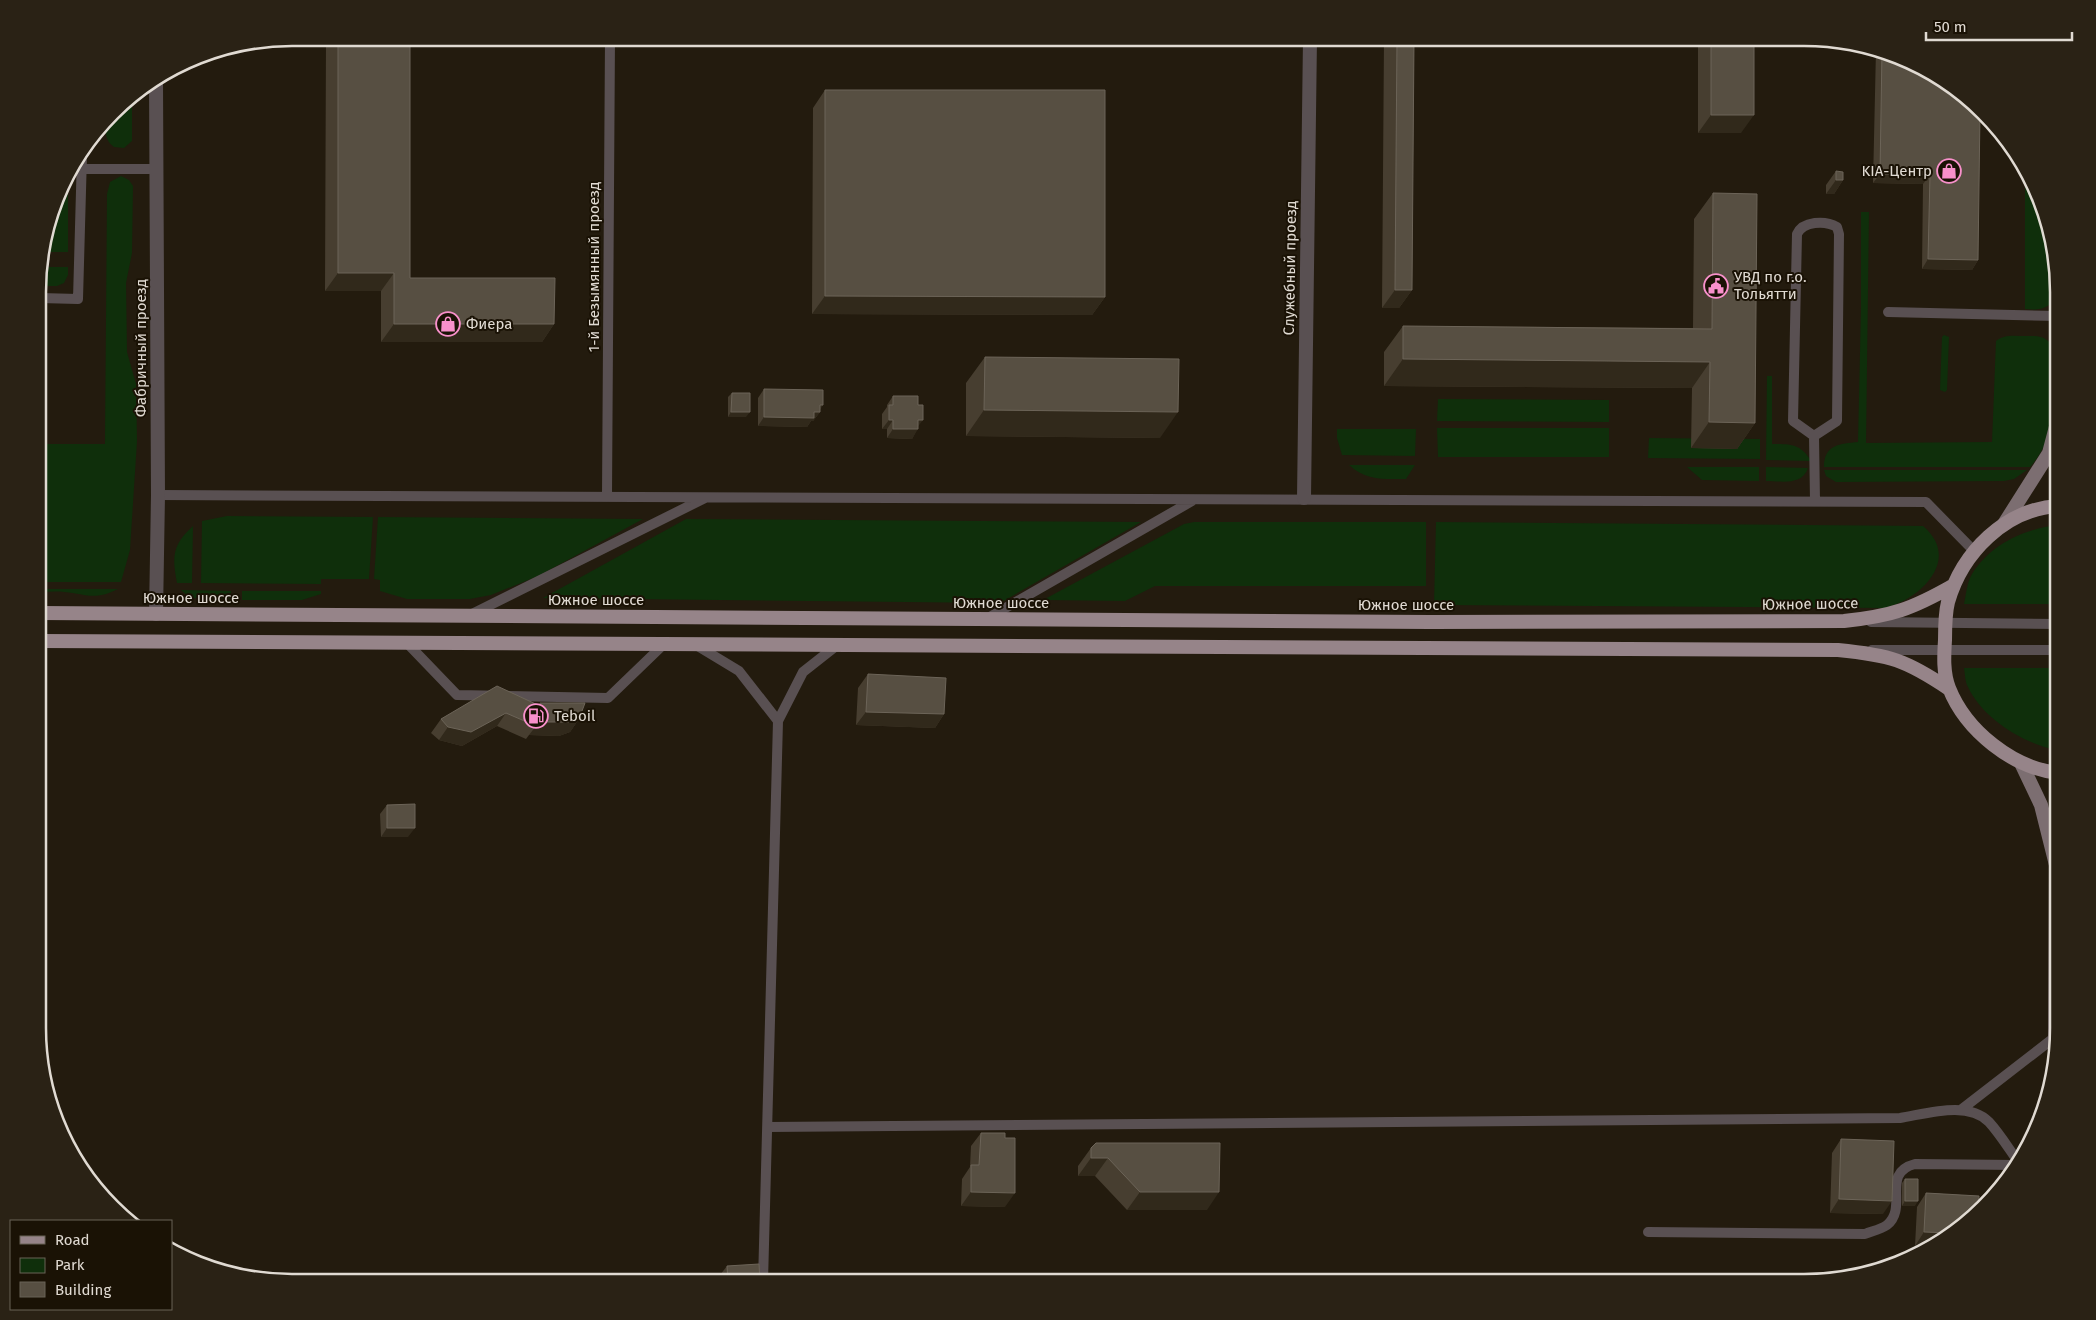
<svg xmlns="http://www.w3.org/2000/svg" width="2096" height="1320" viewBox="0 0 2096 1320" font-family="'Fira Sans',sans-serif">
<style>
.green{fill:#0f2f0b}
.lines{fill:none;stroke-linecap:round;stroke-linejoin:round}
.service{stroke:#595052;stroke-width:10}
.tertiary{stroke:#595052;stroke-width:14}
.secondary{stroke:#7c6e71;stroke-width:14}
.primary{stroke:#968489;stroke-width:14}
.wall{fill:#473e30}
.shaded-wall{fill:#31291b}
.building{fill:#574f42;stroke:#6c6458}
.labels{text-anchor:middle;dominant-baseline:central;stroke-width:4;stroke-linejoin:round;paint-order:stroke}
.poi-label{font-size:15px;fill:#e0dad2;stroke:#1a1205;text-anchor:start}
.street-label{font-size:15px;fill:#e0dad2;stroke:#1a1205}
.rim{fill:none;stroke:#e0dad2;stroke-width:2.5}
</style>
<rect width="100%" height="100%" fill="#231b0e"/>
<path class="green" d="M132 95V141L124 148 114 147C93 132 118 104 132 95Z
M2025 166 2050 226 2054 252 2053 302C2044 310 2036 310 2025 309Z
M121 176 129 180 133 186 132 253 126 283 127 352 136 384 137 441 130 550 121 582H40V444H105L107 194 110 182Z
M65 177H68V252H47V235Z
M1861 212H1869L1866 443 1992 442 1996 341C2004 334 2015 336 2025 336 2034 336 2044 335 2050 343 2058 354 2055 417 2051 430 2046 444 2039 457 2030 467H1824C1824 444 1840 444 1858 442L1861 308Z
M47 267H68V275L64 283 57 286H40V274H47Z
M1944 335 1949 337 1947 390 1945 392 1940 390 1942 337Z
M1767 376H1772V444C1791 444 1801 444 1811 461L1766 460Z
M1438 399 1609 400V422L1437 421Z
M1437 428H1609V457H1438Z
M1337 429H1416L1415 456 1342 455 1337 438Z
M1649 438 1760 439V459L1648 458Z
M1349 465H1415L1406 479C1384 479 1366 481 1349 465Z
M1687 467H1759V481L1702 480Z
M1766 467 1808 468C1802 486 1781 481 1766 481Z
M1824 470H2027L2014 479 2004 481 1836 482 1826 476Z
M227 516 373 517 369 579H321V584L201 583 202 521Z
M378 517 643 519 538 576 491 595 470 599H407L380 591V580L374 579Z
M686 519 1141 522 1000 603 543 598Z
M1194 522H1426V586H1155L1125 601 1043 600 1184 524Z
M1436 522 1923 526C1962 559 1921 599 1885 608L1434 605Z
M2058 525V604H1964C1966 595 1967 582 1972 574 1991 544 2024 529 2058 525Z
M193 526 192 583H177C172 557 172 545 193 526Z
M40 589H118C94 601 87 594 64 592 56 591 48 592 40 592Z
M181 590 231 591V599L190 598Z
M242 591H321V594L302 600H242Z
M1964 668H2058V750C2025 745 1982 718 1968 687 1965 682 1965 674 1964 668Z"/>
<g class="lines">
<path class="service" d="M82 169H156
M40 298 78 299 82 155
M1888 312 2057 316
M1814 436 1837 421 1839 234 1837 227C1825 220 1803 221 1797 234L1793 421 1814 436 1815 501
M158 495 1926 502 1974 551
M607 496 610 38
M470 615 705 498
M988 618 1192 501
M1871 622 2058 624
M406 642 457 695 608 698 663 645
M696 645 739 671 778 721
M1872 650H2058
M1962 1109 2055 1037
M768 1127 1900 1118C1926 1114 1968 1100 1989 1122 2000 1134 2009 1149 2019 1163
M1648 1232 1865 1234C1872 1231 1880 1230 1887 1225 1909 1207 1880 1173 1915 1164L2018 1165
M763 1282 778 721 803 672 836 646"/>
<path class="tertiary" d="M156 81 158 495 156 614
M1304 498 1310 38"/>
<path class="secondary" d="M2057 269 2058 378
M2004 524 2049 453 2058 419
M2021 763 2041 805 2056 865 2055 1060"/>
<path class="primary" d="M2058 506C2005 509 1962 553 1948 602 1945 614 1945 627 1945 640 1944 656 1943 673 1949 688 1966 731 2013 768 2058 773
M40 613 1430 622 1844 621C1892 616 1912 609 1954 585
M40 641 1838 650C1890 655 1906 660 1949 689"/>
</g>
<path class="wall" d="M326 38H410V278L554 324 542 342H381V291H325Z
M730 38H786L782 43H730Z
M1384 38H1414L1412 290 1399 308H1382Z
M1698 38H1754L1741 133H1698Z
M1876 49 1945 80 1978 260 1972 270 1922 269 1923 184 1873 183Z
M825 90 1105 297 1092 315 812 314 813 108Z
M1836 171 1843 180 1834 194H1826V185Z
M1713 193 1755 423 1737 449 1691 448 1692 388 1384 386V352L1403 326 1693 328 1694 219Z
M985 357 1160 438 966 436V383Z
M764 389 823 405 820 409V412L813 421H811L807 427 758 426V398Z
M732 393 746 417H728V397Z
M893 396 918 427 912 439 887 438V429H882V414L887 407V405Z
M868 674 944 714 935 728 856 725 858 688Z
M540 703 579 719 570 732 559 736 529 735 526 739 497 726 462 746 439 740 431 733 441 719 538 706Z
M387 805 408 837H381L380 814Z
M981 1133 1005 1138V1207L961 1206 962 1179 970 1167 971 1146Z
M1841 1139 1883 1214 1830 1213 1832 1153Z
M1091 1148 1207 1210H1127L1095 1176H1078V1166Z
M1905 1179 1915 1206H1902V1183Z
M1926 1193 1979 1196 1915 1246 1917 1207Z
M727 1266 760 1282H721L720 1275Z"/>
<path class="shaded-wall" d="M734 38H786L782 43H730Z
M1711 115H1754L1741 133H1698Z
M1880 174 1930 175 1923 184 1873 183Z
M1836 180H1843L1834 194H1826Z
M40 259 49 260 42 269H40Z
M1928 259 1978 260 1972 270 1922 269Z
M338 273H394L381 291H325Z
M1395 290H1412L1399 308H1382Z
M825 296 1105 297 1092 315 812 314Z
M394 324H554L542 342H381Z
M1403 359 1710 362 1692 388 1384 386Z
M820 405H823L818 412H820L813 421H811L807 427 758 426 764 417Z
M984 410 1178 412 1160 438 966 436Z
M731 412H750L746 417H728Z
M889 420H893L887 429H882Z
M918 420H923L916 429H918L912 439 887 438 893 429Z
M1709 422 1755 423 1737 449 1691 448Z
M866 712 944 714 935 728 856 725Z
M506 713 497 726 462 746 439 740 448 727Z
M579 719 570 732 559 736 529 735 536 726 537 722Z
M387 828H415L408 837H381Z
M1091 1158H1108L1095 1176H1078Z
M971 1192 1015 1193 1005 1207 961 1206Z
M1140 1192H1219L1207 1210H1127Z
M1839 1199 1892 1201 1883 1214 1830 1213Z
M1905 1201H1918L1915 1206H1902Z
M1924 1232 1951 1233 1934 1247 1915 1246Z"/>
<path class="building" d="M338 38H410V278H555L554 324H394V273H338Z
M1397 38H1414L1412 290H1395Z
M1711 38H1754V115H1711Z
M1882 51 1945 80 1980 111 1978 260 1928 259 1930 175 1880 174Z
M825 90H1105V297L825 296Z
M1836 171 1843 172V180H1836Z
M1713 193 1757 194 1755 423 1709 422 1710 362 1403 359V326L1712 329Z
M49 229V260L40 259Z
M985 357 1179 359 1178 412 984 410Z
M764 389 823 390V405H820V412H814V418L764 417Z
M732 393H750V412H731Z
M893 396H918V405H923V420H918V429H893V420H889V405H893Z
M868 674 946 678 944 714 866 712Z
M497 686 540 706V703H585L579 719 568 722H537L536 726 506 713 471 732 448 727 441 719Z
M415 804V828H387V805Z
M981 1133H1005V1138H1015V1193L971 1192V1165H979Z
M1841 1139 1894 1141 1892 1201 1839 1199Z
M1096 1143H1220L1219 1192H1140L1108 1158H1091V1148Z
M1905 1179H1918V1201H1905Z
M1926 1193 1979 1196 1978 1213 1951 1233 1924 1232Z
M759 1264 760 1282H728L727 1266Z"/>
<defs>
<g id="shop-ring" transform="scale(1.25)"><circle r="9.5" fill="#1a1205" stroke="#f890cb" stroke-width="1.5"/><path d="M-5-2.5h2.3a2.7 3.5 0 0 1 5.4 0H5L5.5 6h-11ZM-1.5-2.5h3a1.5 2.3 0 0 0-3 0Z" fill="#f890cb"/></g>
<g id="civic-ring" transform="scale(1.25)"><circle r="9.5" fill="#1a1205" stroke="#f890cb" stroke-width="1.5"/><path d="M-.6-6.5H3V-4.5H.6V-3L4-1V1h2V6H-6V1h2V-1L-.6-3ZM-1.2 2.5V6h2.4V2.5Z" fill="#f890cb"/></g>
<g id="fuel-ring" transform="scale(1.25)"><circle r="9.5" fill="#1a1205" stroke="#f890cb" stroke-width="1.5"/><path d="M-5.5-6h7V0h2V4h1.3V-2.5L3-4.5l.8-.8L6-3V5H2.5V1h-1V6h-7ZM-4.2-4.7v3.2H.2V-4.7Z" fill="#f890cb"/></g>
</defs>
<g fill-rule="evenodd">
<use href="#shop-ring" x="1949" y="171"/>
<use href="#civic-ring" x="1716" y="286"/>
<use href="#shop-ring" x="448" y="324"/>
<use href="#fuel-ring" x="536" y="716"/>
</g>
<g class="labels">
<g class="poi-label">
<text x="1932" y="171" text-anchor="end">KIA-Центр</text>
<text x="1734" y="277">УВД по г.о.<tspan x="1734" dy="17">Тольятти</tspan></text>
<text x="466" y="324">Фиера</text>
<text x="554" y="716">Teboil</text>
</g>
<g class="street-label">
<text transform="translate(594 267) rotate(-90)">1-й Безымянный проезд</text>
<text transform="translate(1290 268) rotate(-89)">Служебный проезд</text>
<text transform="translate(141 348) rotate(-90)">Фабричный проезд</text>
<text x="191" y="598">Южное шоссе</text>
<text x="596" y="600">Южное шоссе</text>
<text x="1001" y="603">Южное шоссе</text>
<text transform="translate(1810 604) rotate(-1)">Южное шоссе</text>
<text x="1406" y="605">Южное шоссе</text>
</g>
</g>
<path d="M0 0H2096V1320H0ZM292 46H1804A246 246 0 0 1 2050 292V1028A246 246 0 0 1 1804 1274H292A246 246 0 0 1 46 1028V292A246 246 0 0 1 292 46Z" fill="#2a2215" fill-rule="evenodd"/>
<path class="rim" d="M292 46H1804A246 246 0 0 1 2050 292V1028A246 246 0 0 1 1804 1274H292A246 246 0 0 1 46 1028V292A246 246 0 0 1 292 46Z"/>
<rect x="10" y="1220" width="162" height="90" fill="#1a1205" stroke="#696257"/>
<rect x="20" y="1236" width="25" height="8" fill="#968489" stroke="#696257"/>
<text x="55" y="1245" font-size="15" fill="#e0dad2">Road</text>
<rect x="20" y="1258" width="25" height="15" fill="#0f2f0b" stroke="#696257"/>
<text x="55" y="1270" font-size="15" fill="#e0dad2">Park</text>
<rect x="20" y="1282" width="25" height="15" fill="#574f42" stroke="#696257"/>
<text x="55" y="1295" font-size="15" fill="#e0dad2">Building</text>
<path d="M1926 32v8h146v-8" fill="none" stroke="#e0dad2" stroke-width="2.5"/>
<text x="1934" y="32" font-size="15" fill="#e0dad2" stroke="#1a1205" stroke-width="4" paint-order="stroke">50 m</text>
</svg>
